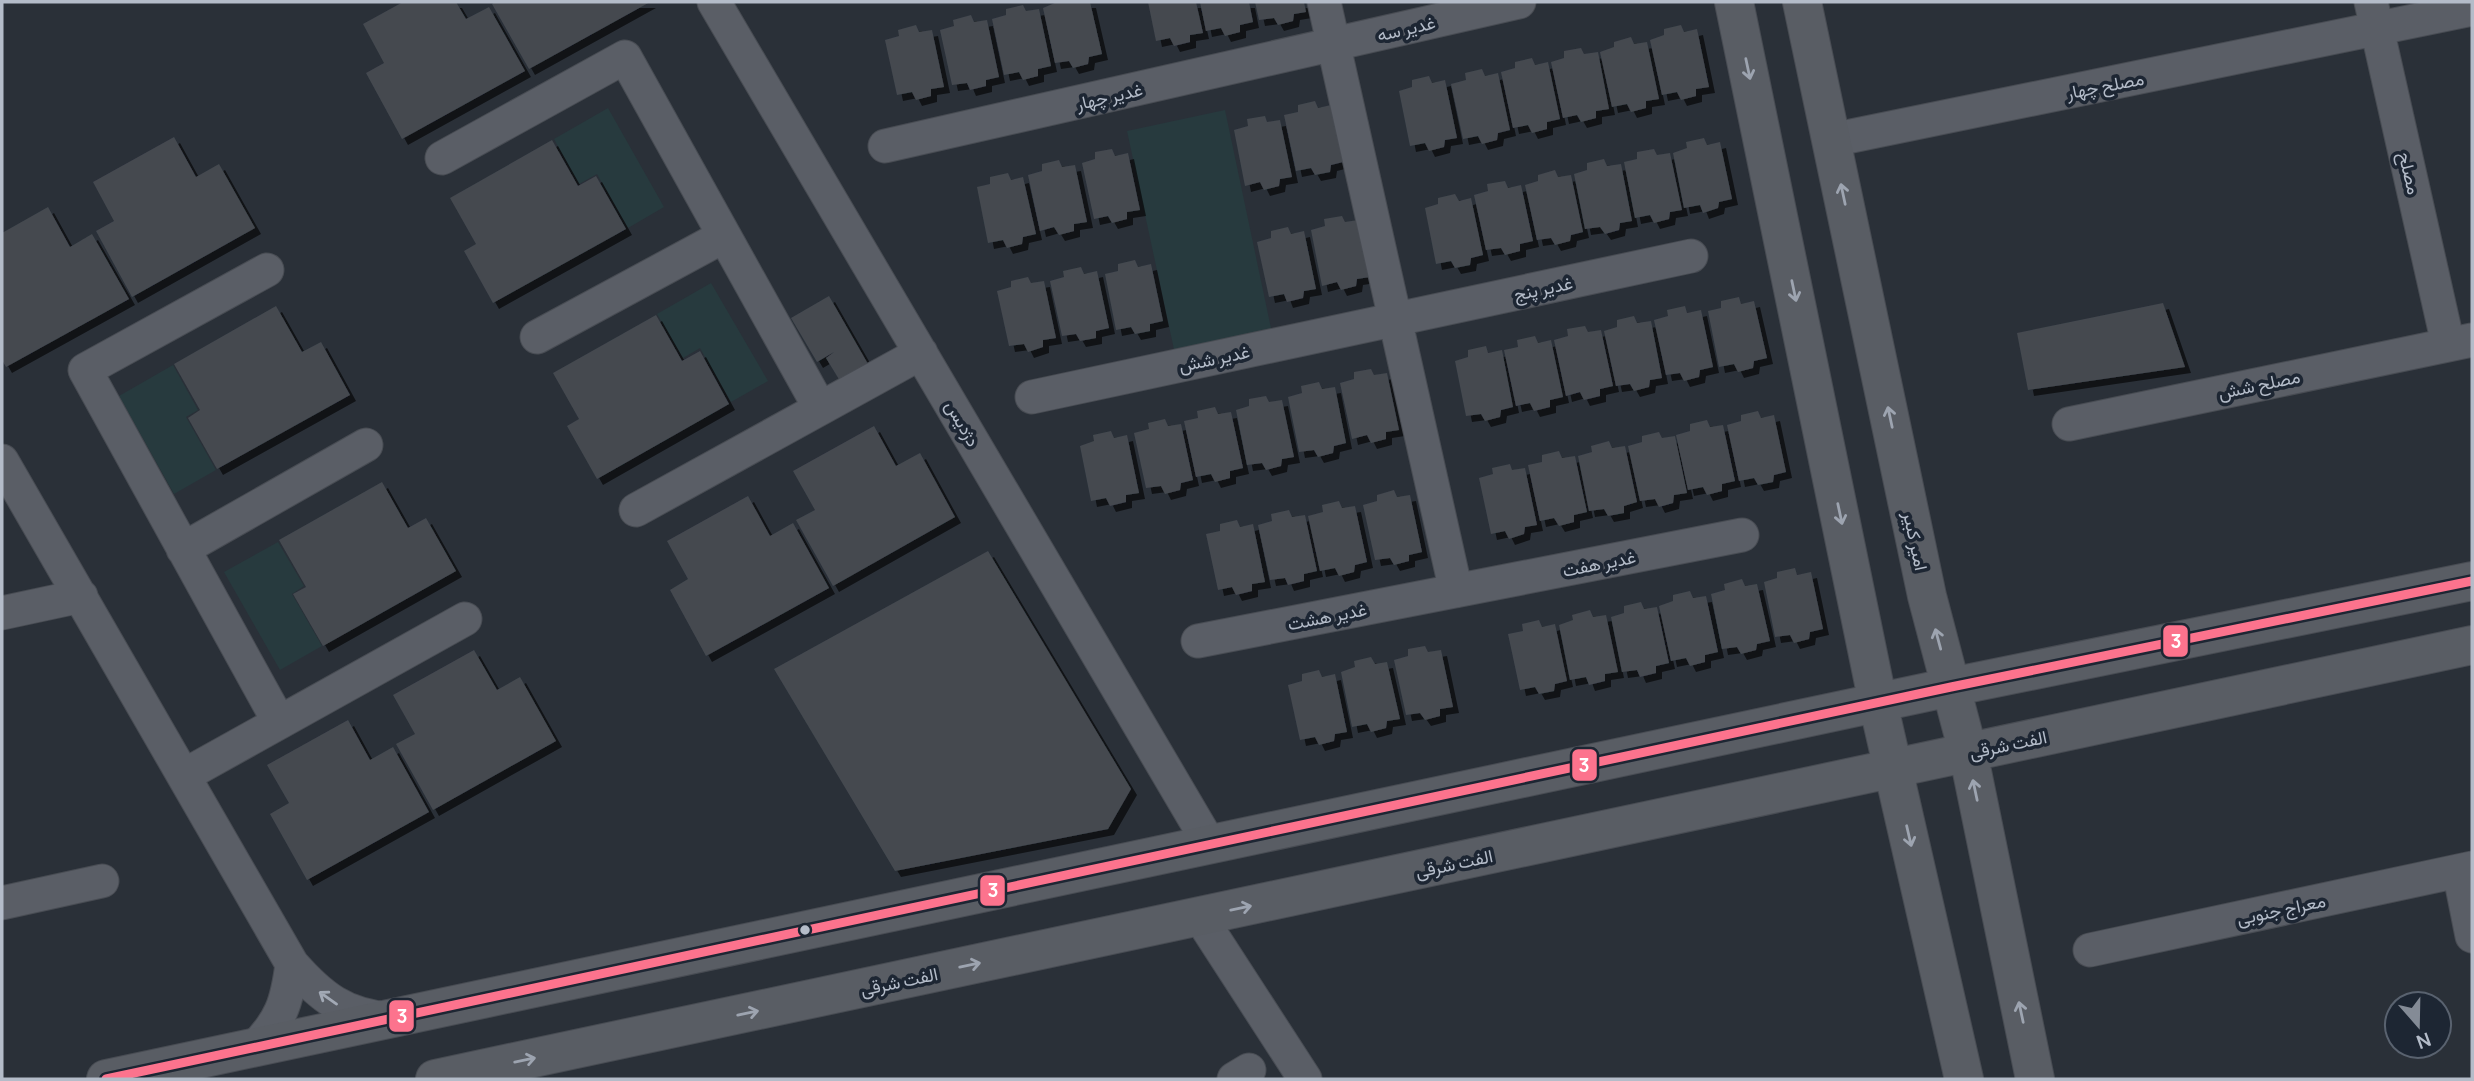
<svg xmlns="http://www.w3.org/2000/svg" width="2474" height="1081" viewBox="0 0 2474 1081" font-family="Manrope,Vazirmatn,sans-serif">
<style>
.green{fill:#273a3e}
.building{fill:#444950;filter:url(#shadow)}
.lines{fill:none;stroke-linecap:round;stroke-linejoin:round}
.street-casing{stroke:#484c53;stroke-width:35}
.secondary-casing{stroke:#484c53;stroke-width:40}
.street{stroke:#5a5e66;stroke-width:33}
.secondary{stroke:#595d64;stroke-width:38}
.bus-1-casing{stroke:#1d2633;stroke-width:14}
.bus-1{stroke:#fc738d;stroke-width:9}
.oneway{stroke:#9da4b0}
.oneway2{stroke:#a2a9b5}
.bus-dot{fill:#b4bcc9;stroke:#1d2633;stroke-width:2.5}
.labels{text-anchor:middle;dominant-baseline:central;stroke-width:7;stroke-linejoin:round;paint-order:stroke}
.street-label{font-size:18px;fill:#b4bcc9;stroke:#1d2633}
.line-badge{stroke:#1d2633;stroke-width:2.5}
.badge-label{font-size:19px;text-anchor:middle;font-weight:bold;fill:#fff}
</style>
<defs>
<filter id="shadow"><feDropShadow dx="6" dy="6" stdDeviation="0" flood-color="#0009"/></filter>
</defs>
<rect width="100%" height="100%" fill="#2a3038"/>
<path class="green" d="M608 108 664 207 628 228 597 174 579 184 554 139Z
M1225 110 1272 333 1175 354 1127 131Z
M711 283 768 381 731 402 700 348 683 358 657 314Z
M173 365 198 410 186 417 216 470 174 494 119 396Z
M278 542 304 586 292 594 322 646 280 670 224 572Z"/>
<path class="building" d="M403 2H456L466 19 489 7 525 71 402 139 366 73 384 63 363 24Z
M495 2H650L529 69 492 4Z
M1057 2H1090L1102 54 1089 57 1088 64 1073 68 1069 61 1055 63 1043 8Z
M1148 2H1196L1203 33 1190 35V42L1174 46 1170 38 1156 41Z
M1200 2H1249L1253 22 1240 25V32L1225 36 1221 28 1206 31Z
M1255 2H1304L1306 12 1294 14 1293 21 1278 25 1274 18 1259 20Z
M1023 5 1026 11 1039 9 1051 66 1038 69V76L1023 80 1019 72 1004 75 992 19 1006 15V9Z
M971 15 974 22 987 20 999 77 986 80V86L970 90 967 83 952 85 940 30 954 26 953 20Z
M916 25 919 32 932 30 944 87 931 89V96L916 100 912 92 897 95 885 40 899 36 898 30Z
M1681 25 1684 32 1697 29 1709 87 1696 89V96L1681 100 1677 92 1662 95 1650 40 1664 35V29Z
M1631 37 1634 44 1647 42 1659 99 1646 101V108L1631 112 1627 104 1612 107 1600 52 1614 47V42Z
M1581 48 1584 54 1598 52 1609 109 1596 111V118L1581 122 1577 115 1563 118 1551 62 1564 58V51Z
M1532 58 1535 65 1548 62 1560 119 1547 122V129L1532 133 1528 125 1513 128 1501 72 1515 68V62Z
M1482 69 1485 76 1498 73 1510 130 1498 133 1497 140 1482 144 1478 136 1463 139 1451 84 1466 80 1465 73Z
M1429 76 1432 83 1445 80 1457 138 1445 140 1444 147 1429 151 1425 143 1410 146 1399 91 1412 87V80Z
M1315 101 1318 108 1331 105 1343 162 1331 165 1330 172 1315 175 1311 168 1296 171 1284 115 1298 112V105Z
M1265 116 1267 122 1280 120 1292 177 1280 179 1279 186 1264 190 1260 182 1245 186 1234 130 1248 126 1247 119Z
M174 137 196 177 219 164 255 228 132 297 96 231 114 221 93 182Z
M1704 138 1707 145 1720 142 1732 199 1719 202 1718 208 1703 213 1700 205 1684 208 1673 153 1687 148 1686 142Z
M552 140 578 186 596 176 626 229 493 303 464 251 476 244 450 198Z
M1112 149 1115 156 1128 153 1140 210 1127 212V219L1112 223 1108 216 1094 219 1082 163 1095 159V152Z
M1654 149 1657 155 1670 153 1682 210 1670 212 1669 219 1654 223 1650 215 1635 218 1624 162 1637 159V152Z
M1604 159 1607 166 1621 164 1632 221 1620 223 1619 230 1605 234 1600 227 1585 229 1574 174 1587 170V163Z
M1059 160 1062 167 1075 165 1087 222 1074 224V231L1059 235 1054 227 1040 231 1028 175 1042 171V164Z
M1555 170 1558 177 1571 175 1583 232 1571 235 1570 241 1555 245 1551 238 1537 240 1525 185 1538 181V175Z
M1008 173 1011 180 1023 177 1036 234 1023 237 1022 244 1007 248 1003 240 988 243 977 187 990 184V177Z
M1505 181 1508 188 1521 185 1533 241 1520 244V251L1505 255 1501 248 1486 250 1474 195 1488 191 1487 184Z
M1455 194 1459 201 1471 198 1483 255 1471 258 1470 265 1455 268 1451 261 1436 264 1425 208 1438 204V198Z
M48 207 70 247 92 234 129 299 6 367 2 360V233Z
M1342 216 1345 222 1358 220 1370 277 1357 279 1356 286 1341 290 1337 282 1322 286 1311 230 1325 226 1324 219Z
M1288 227 1291 234 1304 231 1316 289 1304 291 1303 298 1287 302 1284 294 1269 297 1257 242 1271 238V231Z
M1135 260 1138 267 1151 264 1163 321 1150 324V331L1135 334 1131 327 1116 330 1105 274 1118 271V264Z
M1081 267 1084 274 1097 271 1109 328 1096 331V338L1080 341 1076 334 1062 336 1050 281 1064 277 1063 271Z
M1028 277 1031 283 1044 281 1056 338 1043 340V347L1028 352 1024 344 1009 346 997 291 1011 287V281Z
M829 296 868 364 840 381 826 358 834 352 817 362 791 318Z
M1739 297 1741 304 1754 301 1767 358 1754 361 1753 368 1738 372 1734 364 1719 367 1708 311 1721 308V301Z
M2163 303 2185 367 2028 390 2017 333Z
M276 306 302 352 321 342 350 395 217 469 188 418 200 410 174 364Z
M1685 306 1687 313 1701 310 1713 367 1700 370 1699 377 1684 381 1680 373 1666 375 1654 320 1668 316 1667 310Z
M656 315 682 361 700 351 729 404 597 479 567 426 579 419 553 373Z
M1634 316 1637 323 1651 321 1662 378 1650 380 1649 387 1634 391 1630 384 1616 386 1604 331 1617 327V320Z
M1585 326 1588 332 1601 330 1613 386 1600 389V396L1584 400 1580 392 1566 396 1554 340 1568 336 1567 329Z
M1535 336 1538 343 1551 340 1563 397 1550 400V407L1534 411 1530 403 1516 406 1504 350 1518 347 1517 340Z
M1486 346 1488 353 1502 350 1513 407 1501 410 1500 417 1485 421 1481 414 1466 416 1455 361 1468 357V350Z
M1371 369 1374 375 1387 373 1399 430 1386 432V439L1371 443 1367 435 1352 439 1340 383 1354 379V372Z
M1319 382 1322 389 1335 387 1346 443 1334 446 1333 453 1318 457 1314 450 1299 452 1288 397 1302 393 1301 386Z
M1266 396 1269 402 1282 400 1294 457 1282 459 1281 466 1266 470 1262 463 1247 465 1236 410 1249 406V399Z
M1215 407 1218 414 1231 412 1243 468 1230 471V478L1215 482 1211 474 1196 477 1184 421 1198 418 1197 411Z
M1758 411 1761 418 1774 415 1786 472 1774 475 1773 482 1758 485 1754 478 1739 481 1727 425 1741 421V415Z
M1165 419 1168 426 1181 424 1193 480 1181 483 1180 490 1165 494 1161 486 1146 488 1134 433 1149 429 1148 423Z
M1707 420 1710 427 1723 425 1735 481 1722 484V491L1707 495 1703 487 1688 490 1676 435 1690 431V424Z
M874 426 896 466 920 453 955 517 833 586 796 520 815 510 793 471Z
M1111 431 1114 438 1127 435 1139 493 1126 495V502L1110 506 1106 498 1091 501 1080 446 1094 441 1093 435Z
M1659 432 1662 438 1675 436 1687 493 1674 495 1673 503 1659 507 1655 499 1640 501 1628 446 1642 442V436Z
M1609 441 1612 448 1625 446 1637 502 1624 506V513L1608 516 1604 509 1589 511 1578 456 1592 452 1591 446Z
M1559 451 1562 458 1575 456 1587 512 1574 515V522L1559 526 1554 518 1540 521 1528 465 1542 462V455Z
M1510 464 1512 470 1525 468 1537 525 1525 527 1524 534 1509 539 1505 531 1491 534 1479 478 1493 474 1492 468Z
M382 482 408 528 426 518 456 571 323 646 293 594 306 587 279 540Z
M1394 490 1397 497 1410 495 1422 552 1409 555V561L1394 565 1390 558 1375 560 1363 505 1377 501V495Z
M748 496 770 536 793 523 829 588 706 656 670 590 688 579 667 541Z
M1339 501 1342 508 1355 506 1367 562 1355 565 1354 572 1339 576 1335 568 1320 571 1308 516 1323 512 1322 505Z
M1289 510 1292 517 1305 515 1317 571 1304 574V581L1288 585 1285 578 1270 580 1258 525 1272 521 1271 514Z
M1237 520 1240 527 1253 524 1265 582 1252 584V591L1236 595 1232 587 1218 590 1206 534 1220 531V524Z
M988 551 1131 789 1108 829 895 871 774 669Z
M1795 568 1797 575 1811 572 1823 629 1810 632 1809 639 1794 643 1790 635 1775 637 1764 582 1777 578V572Z
M1742 579 1745 586 1757 584 1770 641 1757 644 1756 650 1741 654 1737 647 1722 649 1711 594 1725 590 1724 584Z
M1690 591 1693 598 1706 596 1718 652 1705 655V662L1690 666 1686 658 1671 661 1659 606 1673 601V595Z
M1641 602 1644 609 1657 607 1669 663 1656 666V673L1640 677 1637 670 1622 672 1611 617 1624 613V606Z
M1590 610 1593 617 1606 615 1618 672 1605 674V681L1589 685 1586 677 1570 680 1559 625 1573 620 1572 615Z
M1539 620 1542 627 1555 624 1567 681 1555 684 1554 691 1539 694 1535 687 1520 690 1508 634 1523 631 1522 624Z
M1425 646 1428 652 1441 650 1453 707 1440 709V716L1425 720 1420 713 1406 715 1394 660 1408 656V649Z
M474 650 497 690 520 677 556 741 433 810 396 744 415 734 393 695Z
M1371 657 1375 664 1387 662 1400 719 1387 721 1386 728 1371 732 1367 724 1352 727 1341 672 1355 667 1354 661Z
M1319 670 1322 677 1335 674 1347 732 1335 734 1334 741 1319 745 1315 737 1300 740 1288 685 1302 681V674Z
M348 720 370 760 393 747 429 812 307 880 270 814 289 803 267 765Z"/>
<g class="lines">
<g class="street-casing">
<path id="street" d="M714 2 1210 845
M1324 2 1456 591
M2371 2 2448 344
M1832 140 2472 9
M885 146 1519 2
M442 158 625 57 820 408
M267 270 85 370 279 722
M537 337 724 236
M1032 397 1691 256
M2069 424 2472 340
M2 461 292 964
M636 510 921 353
M183 549 366 445
M2 613 81 596
M1198 641 1742 535
M185 775 465 619
M2459 871 2472 936
M2 903 102 881
M1200 917 1305 1079
M2090 950 2472 868
M253 1049C281 1021 287 1003 292 964 321 997 344 1015 389 1019
M1234 1079 1249 1070"/>
</g>
<g class="secondary-casing">
<path id="secondary" d="M1734 2 1878 703 1964 1079
M1802 2 1927 596 1968 752 2035 1079
M106 1079 1951 687 2472 581
M435 1079 2472 645"/>
</g>
<use href="#street" class="street"/>
<use href="#secondary" class="secondary"/>
<g class="bus-1-casing">
<path id="bus-1" d="M106 1079 1951 687 2472 581"/>
</g>
<use href="#bus-1" class="bus-1"/>
</g>
<defs><path id="oneway-shaft" d="M-6 0H5M1.5-3L5.5 0L1.5 3" fill="none" stroke-width="1.6" stroke-linecap="round" stroke-linejoin="round" transform="scale(1.75)"/></defs>
<g class="oneway">
<use href="#oneway-shaft" transform="translate(1748 69) rotate(78)"/>
<use href="#oneway-shaft" transform="translate(1843 194) rotate(-102)"/>
<use href="#oneway-shaft" transform="translate(1794 291) rotate(78)"/>
<use href="#oneway-shaft" transform="translate(1890 417) rotate(-102)"/>
<use href="#oneway-shaft" transform="translate(1840 514) rotate(78)"/>
<use href="#oneway-shaft" transform="translate(1938 639) rotate(-105)"/>
<use href="#oneway-shaft" transform="translate(1975 790) rotate(-102)"/>
<use href="#oneway-shaft" transform="translate(1909 836) rotate(77)"/>
<use href="#oneway-shaft" transform="translate(1241 908) rotate(-12)"/>
<use href="#oneway-shaft" transform="translate(970 965) rotate(-12)"/>
<use href="#oneway-shaft" transform="translate(2021 1012) rotate(-102)"/>
<use href="#oneway-shaft" transform="translate(748 1013) rotate(-12)"/>
<use href="#oneway-shaft" transform="translate(525 1060) rotate(-12)"/>
</g>
<use class="oneway2" href="#oneway-shaft" transform="translate(328 998) rotate(-145)"/>
<circle class="bus-dot" cx="805" cy="930" r="6"/>
<g class="labels">
<g class="street-label">
<text transform="translate(1406 28) rotate(-13)">غدیر سه</text>
<text transform="translate(2105 85) rotate(-11)">مصلح چهار</text>
<text transform="translate(1109 96) rotate(-13)">غدیر چهار</text>
<text transform="translate(2410 173) rotate(77)">مصلح</text>
<text transform="translate(1543 288) rotate(-12)">غدیر پنج</text>
<text transform="translate(1214 358) rotate(-12)">غدیر شش</text>
<text transform="translate(2259 384) rotate(-12)">مصلح شش</text>
<text transform="translate(963 423) rotate(60)">دژدیس</text>
<text transform="translate(1916 541) rotate(78)">امیر کبیر</text>
<text transform="translate(1599 563) rotate(-11)">غدیر هفت</text>
<text transform="translate(1327 616) rotate(-11)">غدیر هشت</text>
<text transform="translate(2008 744) rotate(-12)">الفت شرقی</text>
<text transform="translate(1454 863) rotate(-12)">الفت شرقی</text>
<text transform="translate(2281 909) rotate(-12)">معراج جنوبی</text>
<text transform="translate(899 981) rotate(-12)">الفت شرقی</text>
</g>
</g>
<g class="line-badge">
<rect x="2162" y="624" width="27" height="34" rx="7" fill="#fc738d"/>
<rect x="1571" y="748" width="27" height="34" rx="7" fill="#fc738d"/>
<rect x="979" y="874" width="27" height="33" rx="7" fill="#fc738d"/>
<rect x="388" y="999" width="27" height="34" rx="7" fill="#fc738d"/>
</g>
<g class="badge-label">
<text x="2176" y="648">3</text>
<text x="1584" y="772">3</text>
<text x="993" y="897">3</text>
<text x="402" y="1023">3</text>
</g>
<rect width="2474" height="1081" fill="none" stroke="#b4bcc9" stroke-width="7"/>
<g transform="translate(2418 1025) rotate(160)"><circle r="33" fill="#1d2633" stroke="#59626f" stroke-width="2"/>
<path d="M0-5L12 26L0 18L-12 26Z" fill="#848b96"/>
<text y="-10" font-size="19" font-weight="bold" text-anchor="middle" fill="#b4bcc9">N</text>
</g>
</svg>
